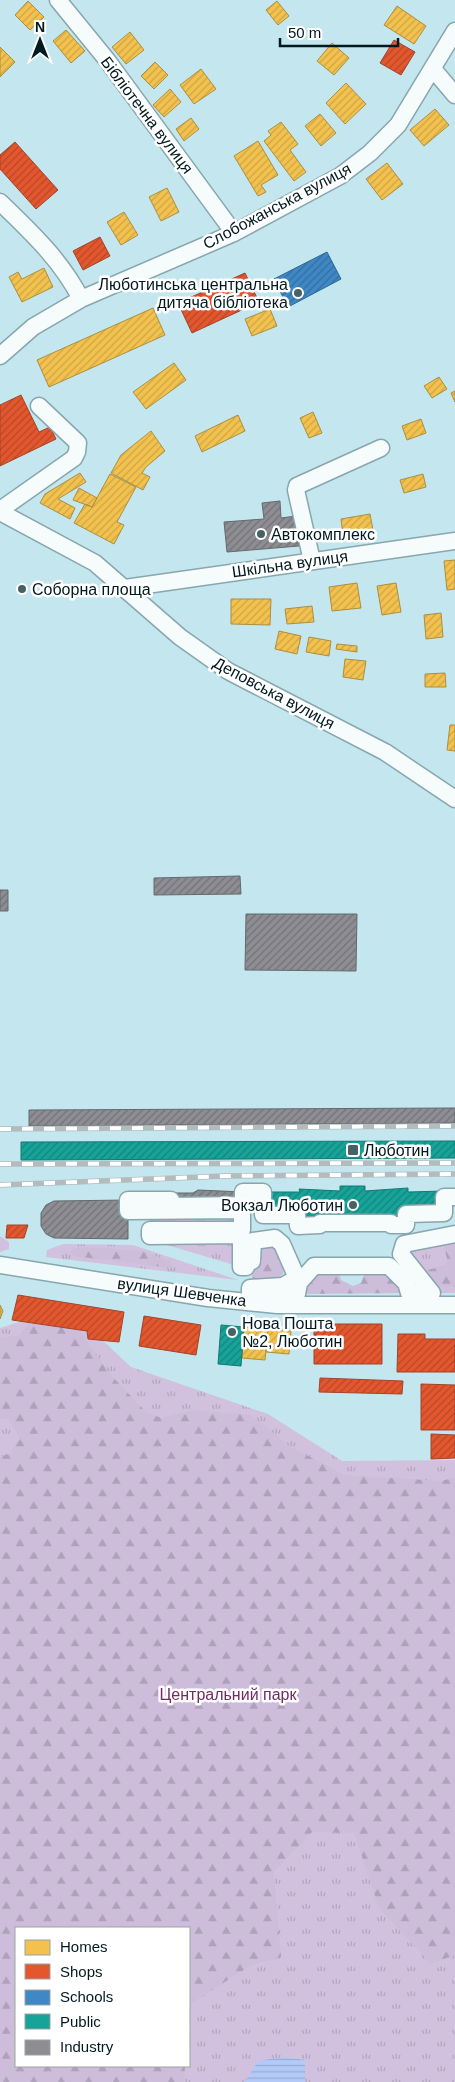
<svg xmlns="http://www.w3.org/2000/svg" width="455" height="2082" viewBox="0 0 455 2082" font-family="Helvetica,sans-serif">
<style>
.grass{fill:url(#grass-tufts);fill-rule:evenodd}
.forest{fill:url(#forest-firs)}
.water{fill:url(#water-rules)}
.homes{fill:url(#homes-hatch);stroke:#aa8f40}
.shops{fill:url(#shops-hatch);stroke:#a0452a}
.schools{fill:url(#schools-hatch);stroke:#2d6793}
.public{fill:url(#public-hatch);stroke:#117a74}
.industry{fill:url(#industry-hatch);stroke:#636a70}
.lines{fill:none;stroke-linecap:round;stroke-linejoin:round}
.minor-casing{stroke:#87a6ad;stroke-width:19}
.minor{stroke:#f6fbfc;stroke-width:16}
.rail-casing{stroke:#b2bcbe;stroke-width:5.5}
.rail{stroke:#fff;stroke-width:4;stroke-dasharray:11;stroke-linecap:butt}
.poi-dot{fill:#466167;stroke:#fff;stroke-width:2}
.labels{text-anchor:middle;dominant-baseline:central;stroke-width:5;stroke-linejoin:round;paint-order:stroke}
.street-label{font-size:16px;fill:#021a1f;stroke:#fff}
.poi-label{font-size:16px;fill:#021a1f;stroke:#fff;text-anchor:start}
.park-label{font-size:16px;fill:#702b67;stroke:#fff}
</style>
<defs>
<pattern id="grass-tufts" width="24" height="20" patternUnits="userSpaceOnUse" patternTransform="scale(1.25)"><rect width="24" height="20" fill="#d1c1de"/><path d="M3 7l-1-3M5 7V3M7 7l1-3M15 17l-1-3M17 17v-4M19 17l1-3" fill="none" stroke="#b2a5be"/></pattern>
<pattern id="forest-firs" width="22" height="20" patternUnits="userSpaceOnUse" patternTransform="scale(1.25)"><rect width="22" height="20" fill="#cdbcda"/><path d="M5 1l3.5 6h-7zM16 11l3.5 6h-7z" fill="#aea1bb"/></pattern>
<pattern id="water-rules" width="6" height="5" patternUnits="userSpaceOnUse" patternTransform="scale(1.25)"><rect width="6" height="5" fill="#b3c9f8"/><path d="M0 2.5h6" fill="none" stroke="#98acd4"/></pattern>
<pattern id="homes-hatch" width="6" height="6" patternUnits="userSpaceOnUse" patternTransform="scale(1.25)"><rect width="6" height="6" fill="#f2c14e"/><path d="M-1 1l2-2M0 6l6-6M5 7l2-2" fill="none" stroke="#cea544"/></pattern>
<pattern id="shops-hatch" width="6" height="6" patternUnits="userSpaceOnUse" patternTransform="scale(1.25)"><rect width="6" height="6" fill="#e4572e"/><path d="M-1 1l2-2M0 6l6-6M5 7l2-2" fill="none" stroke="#b74727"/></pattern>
<pattern id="schools-hatch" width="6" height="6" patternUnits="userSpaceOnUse" patternTransform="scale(1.25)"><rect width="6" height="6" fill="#3f88c5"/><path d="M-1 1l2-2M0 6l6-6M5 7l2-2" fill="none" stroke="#336e9f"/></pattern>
<pattern id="public-hatch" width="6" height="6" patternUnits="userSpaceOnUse" patternTransform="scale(1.25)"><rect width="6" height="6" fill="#17a398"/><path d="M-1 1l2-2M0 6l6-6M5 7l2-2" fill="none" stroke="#13847b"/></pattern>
<pattern id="industry-hatch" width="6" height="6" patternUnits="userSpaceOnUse" patternTransform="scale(1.25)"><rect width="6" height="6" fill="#8d8d92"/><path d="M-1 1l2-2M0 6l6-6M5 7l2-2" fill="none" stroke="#717277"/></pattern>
</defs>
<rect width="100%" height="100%" fill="#c4e6ee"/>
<path class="grass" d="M242 1210V1230H150V1211Z
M455 1234V1293H431L401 1247Z
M241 1235V1267L150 1240Z
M0 1236 9 1242V1249L0 1252Z
M63 1244 133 1245 238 1280 46 1257 47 1250Z
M67 1307 131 1367 268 1414 342 1461 455 1460V2082H0V1328ZM16 1928H189V2066H16Z"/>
<path class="forest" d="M455 1242V1287L432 1286 424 1271 446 1265 447 1259 444 1247Z
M264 1243 281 1249 284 1263 283 1274 275 1280 253 1281 251 1272 262 1262 259 1248Z
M89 1247 142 1251 170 1261 172 1268 73 1256 70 1251 75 1248Z
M314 1266 339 1271 341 1280 353 1286 361 1283 366 1271 389 1266 409 1293 297 1294Z
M31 1319 76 1325 109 1373 147 1413 162 1418 193 1410 251 1415 291 1447 345 1475 442 1481 455 1477V1955L431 1964 379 1908 354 1833 312 1832 274 1872 281 1957 250 1966 189 2005V2013V1928H16V2066H185L184 2082H0V1457L9 1454 20 1439 8 1419H0V1338L20 1335Z"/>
<path class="water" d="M283 2057 305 2060V2082H245L258 2061Z"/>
<path class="homes" d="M28 1 44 17 30 30 15 15Z
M277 1 289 16 278 25 266 10Z
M397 6 426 26 414 44 384 25Z
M66 30 85 51 71 63 53 41Z
M130 32 144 50 126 64 112 47Z
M332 43 349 58 334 75 317 61Z
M0 47 15 62 0 77Z
M155 62 168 75 154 89 141 76Z
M201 69 216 89 194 104 180 85Z
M346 83 366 104 345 124 326 103Z
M170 89 181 102 164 117 153 105Z
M435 109 449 125 424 146 410 130Z
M320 114 336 133 321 146 305 126Z
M191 118 199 129 184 141 176 129Z
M281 122 298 144 290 150 306 172 294 181 264 141 271 135 268 131Z
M258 141 278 175 261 185 266 192 258 196 234 156Z
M387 163 403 184 382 200 366 179Z
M167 188 179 212 161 221 149 197Z
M124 212 138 235 121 245 107 222Z
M44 268 53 287 22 302 9 277 18 272 22 279Z
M153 308 165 335 49 387 37 360Z
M270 309 277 326 252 336 245 319Z
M174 363 186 380 146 409 133 392Z
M439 377 447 389 432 398 424 386Z
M455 391V402L451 393Z
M313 412 322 433 309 438 300 418Z
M238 415 245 431 202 452 195 436Z
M421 419 426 433 407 440 402 426Z
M151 431 165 451 146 467 142 473 150 477 143 490 111 473 121 455Z
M80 473 86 482 58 499 75 508 70 519 40 503 45 494Z
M110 474 136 487 117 522 124 525 114 544 74 523 85 504 92 507Z
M423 474 426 487 404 493 400 480Z
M79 488 97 498 92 507 73 500Z
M370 514 373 530 343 535 341 519Z
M455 560V589L447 590 444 561Z
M357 583 361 608 332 611 329 587Z
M396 583 401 612 382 615 377 586Z
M231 599H271L270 625 231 624Z
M312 606 314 622 287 624 285 609Z
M441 613 443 637 426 639 424 615Z
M279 631 301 636 297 654 275 649Z
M309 637 331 641 329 656 306 652Z
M337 644 357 646V652L336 649Z
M345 659 366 661 363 680 343 677Z
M445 673 446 687H425V674Z
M450 725H455V751L447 750Z
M0 1305 3 1311 0 1319Z
M244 1327 268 1329 265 1360 242 1358Z
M268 1329 291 1331 289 1354 266 1352Z"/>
<path class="shops" d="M394 40 415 52 401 75 380 63Z
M15 142 58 190 36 209 0 169V155Z
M100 237 110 256 83 270 73 251Z
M245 273 259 302 192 333 178 303Z
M21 395 39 432 50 427 56 439 0 466V405Z
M7 1225H28L24 1238H6Z
M18 1295 124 1312 119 1342 88 1339 87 1331 12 1320Z
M144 1316 201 1325 196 1355 139 1346Z
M314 1324H382V1364H314Z
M398 1334H425V1339H455V1372H397Z
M320 1378 403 1381 402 1394 319 1392Z
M421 1384 455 1385V1430H421Z
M431 1434 455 1435V1458L431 1459Z"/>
<path class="schools" d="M327 252 341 279 288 307 274 279Z"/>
<path class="public" d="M455 1141V1158L21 1160V1142Z
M340 1186H365V1191L408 1188V1192L444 1191V1213L406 1214 391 1223 298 1226 297 1215H263V1192H300L299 1189 340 1191Z
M221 1325 244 1327 241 1366 218 1364Z"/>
<path class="industry" d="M280 501 281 518 296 516 299 546 227 552 224 522 264 519 262 503Z
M240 876 241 894 154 895V878Z
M0 890H8V911H0Z
M246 914H357L356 971 245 970Z
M455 1108V1123L29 1126V1110Z
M198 1190 243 1192V1205L171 1206V1193H193Z
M128 1200V1239L54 1238 46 1234 41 1226V1213L46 1205 54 1201Z"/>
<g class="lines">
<g class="minor-casing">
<path id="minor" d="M58 0 107 60 234 233
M433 69 455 95
M0 202C31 232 61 260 81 299
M0 356 33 327 81 299 234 233 340 176 370 153 398 125 455 31
M0 510 74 458 77 452 78 443 39 406
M0 512 95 563 180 637 228 671 385 752 455 799
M312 561 296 490 297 486 381 448
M125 588 455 541
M455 1197H444V1213L406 1214V1225H391V1223H320V1225L298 1226 297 1215H263V1192H243V1205L171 1206V1200H128V1211L242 1210V1230H150V1236L241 1235V1267H246L247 1263 252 1261 253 1241 275 1238 282 1244 297 1278 283 1286 250 1288V1293L297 1294 299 1283 314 1266H389L406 1283 409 1293H432L401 1254 404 1244 455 1234
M0 1265 208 1298 277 1305H455"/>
</g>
<use href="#minor" class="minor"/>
<g class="rail-casing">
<path id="rail" d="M0 1129 455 1126
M0 1164 455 1163
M0 1185 226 1176 455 1174"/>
</g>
<use href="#rail" class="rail"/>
</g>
<g class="poi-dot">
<circle cx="298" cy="293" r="5"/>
<circle cx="261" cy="534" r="5"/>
<circle cx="22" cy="589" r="5"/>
<rect x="347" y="1144" width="12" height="12" rx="2.5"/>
<circle cx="353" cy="1205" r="5"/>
<circle cx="232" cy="1332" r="5"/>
</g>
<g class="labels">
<g class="street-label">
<text transform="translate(147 115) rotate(53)">Бібліотечна вулиця</text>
<text transform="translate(277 206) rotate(-28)">Слобожанська вулиця</text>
<text transform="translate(290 564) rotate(-8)">Шкільна вулиця</text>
<text transform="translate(274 693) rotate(28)">Деповська вулиця</text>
<text transform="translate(182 1292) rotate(8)">вулиця Шевченка</text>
</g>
<g class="poi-label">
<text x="288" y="284" text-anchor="end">Люботинська центральна<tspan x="288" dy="18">дитяча бібліотека</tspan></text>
<text x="271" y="534">Автокомплекс</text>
<text x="32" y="589">Соборна площа</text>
<text x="364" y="1150">Люботин</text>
<text x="343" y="1205" text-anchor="end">Вокзал Люботин</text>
<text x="242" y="1323">Нова Пошта<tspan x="242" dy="18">№2, Люботин</tspan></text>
</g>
<g class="park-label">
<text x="228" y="1694">Центральний парк</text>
</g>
</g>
<rect x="15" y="1927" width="175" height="140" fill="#ffffff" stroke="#9aa3a5"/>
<rect x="25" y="1940" width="25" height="15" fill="#f2c14e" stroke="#9aa3a5"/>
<text x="60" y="1952" font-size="15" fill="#021a1f">Homes</text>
<rect x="25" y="1964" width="25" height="15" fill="#e4572e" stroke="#9aa3a5"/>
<text x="60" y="1977" font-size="15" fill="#021a1f">Shops</text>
<rect x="25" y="1990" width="25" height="15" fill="#3f88c5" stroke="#9aa3a5"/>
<text x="60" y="2002" font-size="15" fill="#021a1f">Schools</text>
<rect x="25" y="2014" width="25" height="15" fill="#17a398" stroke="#9aa3a5"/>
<text x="60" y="2027" font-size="15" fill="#021a1f">Public</text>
<rect x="25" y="2040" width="25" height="15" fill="#8d8d92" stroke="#9aa3a5"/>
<text x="60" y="2052" font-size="15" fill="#021a1f">Industry</text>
<g transform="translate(40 40)" stroke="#ffffff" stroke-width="4" paint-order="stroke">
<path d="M0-4L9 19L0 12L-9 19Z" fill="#021a1f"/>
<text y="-8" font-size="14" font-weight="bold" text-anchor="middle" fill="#021a1f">N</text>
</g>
<path d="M280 38v8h118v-8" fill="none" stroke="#021a1f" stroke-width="2.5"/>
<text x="288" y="38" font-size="15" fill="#021a1f" stroke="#ffffff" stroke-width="4" paint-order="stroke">50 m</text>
</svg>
